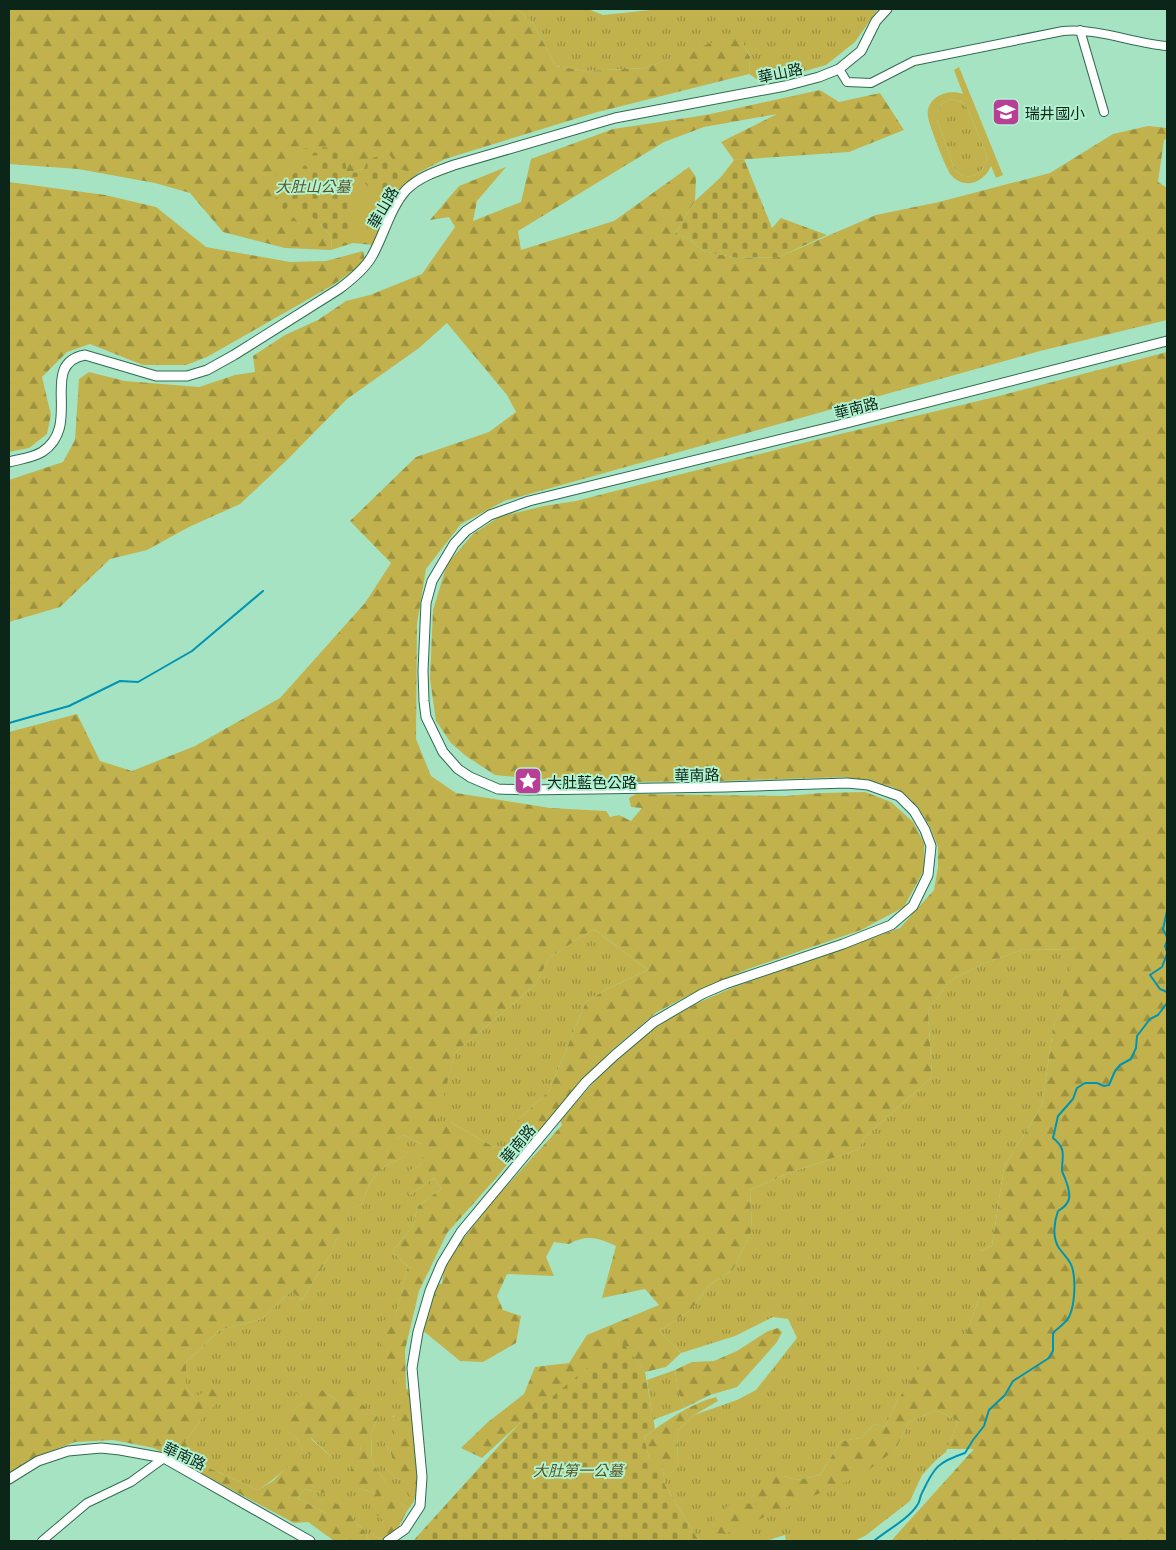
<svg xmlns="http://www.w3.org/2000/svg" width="1176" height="1550" viewBox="0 0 1176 1550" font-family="Georgia,'Noto Sans TC',serif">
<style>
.grass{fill:url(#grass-tufts)}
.forest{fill:url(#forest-firs);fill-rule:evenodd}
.cemetery{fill:url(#cemetery-stones)}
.garden{fill:#c2b24d;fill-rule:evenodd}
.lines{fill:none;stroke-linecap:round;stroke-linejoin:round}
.stream{stroke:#0094b4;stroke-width:2}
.minor-casing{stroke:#306c4f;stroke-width:10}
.tertiary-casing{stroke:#306c4f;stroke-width:11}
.minor{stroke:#fff;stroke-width:8}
.tertiary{stroke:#fff;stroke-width:9}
.labels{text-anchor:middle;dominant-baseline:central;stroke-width:4;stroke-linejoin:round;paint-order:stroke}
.street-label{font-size:15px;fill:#0c2519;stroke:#b2f1cf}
.poi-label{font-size:15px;fill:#0c2519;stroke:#b2f1cf;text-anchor:start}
.park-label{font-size:15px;font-style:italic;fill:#5c5424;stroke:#b2f1cf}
</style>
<defs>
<pattern id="grass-tufts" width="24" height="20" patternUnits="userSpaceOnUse" patternTransform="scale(1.25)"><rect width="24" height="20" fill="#c2b24d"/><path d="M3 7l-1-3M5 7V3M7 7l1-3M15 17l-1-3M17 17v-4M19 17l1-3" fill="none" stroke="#9c913f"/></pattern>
<pattern id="forest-firs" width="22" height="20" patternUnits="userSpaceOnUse" patternTransform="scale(1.25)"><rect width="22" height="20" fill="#c2b24d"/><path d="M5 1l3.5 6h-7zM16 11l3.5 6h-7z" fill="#9c913f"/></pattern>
<pattern id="cemetery-stones" width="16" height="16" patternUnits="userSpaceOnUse" patternTransform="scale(1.25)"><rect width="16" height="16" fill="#c2b24d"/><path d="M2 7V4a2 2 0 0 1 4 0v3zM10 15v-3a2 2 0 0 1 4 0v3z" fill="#9c913f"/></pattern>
</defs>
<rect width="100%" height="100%" fill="#a6e3c2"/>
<path class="grass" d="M517 9H588L603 15 660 9H878L855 42 826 65 763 83 749 74 750 56 737 34 646 68 585 71 556 66 533 23Z
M951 99 962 102 967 107 987 156C986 174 966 185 954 168L937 119C936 109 942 102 951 99Z
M594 929 648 970 607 989 586 1002 549 1091 515 1123 511 1150 492 1146 450 1122H436L455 1053 535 985 550 957Z
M1077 949 1053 1030 1042 1105 1004 1167 992 1246 980 1251V1295L966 1334 897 1401 885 1427 874 1424 861 1438 841 1441 820 1475 797 1480 783 1476 756 1506 709 1532 896 1449 909 1422 936 1410 958 1421 946 1452 936 1460 922 1475 910 1501 865 1536 854 1541H786L785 1535 766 1541H699L665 1485 662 1465 671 1473 678 1465 677 1431 694 1415 737 1400 756 1390 797 1338 788 1319 773 1317 735 1336 681 1353 659 1331 691 1310 709 1285 733 1270 752 1230 750 1190 789 1173 857 1150 866 1136 932 1077 928 1011 949 981 985 963 1022 950Z
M403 1135 422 1144V1164L411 1170 404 1172 410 1195 434 1178 441 1189 418 1206 413 1226 392 1252 408 1266 394 1322 406 1389 411 1390 413 1412 393 1416 397 1438 386 1446 390 1450 393 1461 385 1468 396 1478 411 1484V1496L416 1495 413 1503 407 1511 402 1504 392 1499 384 1479 372 1463 371 1433 378 1417 357 1401H338L322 1390 304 1402 278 1422 298 1440 302 1450 315 1457 334 1459 311 1438 313 1434 360 1446 361 1451 353 1467 358 1488 376 1493 383 1524 373 1527 374 1537 385 1538 382 1541H369L365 1531 355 1522 342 1505 326 1513 297 1498 305 1489 327 1494 291 1466C280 1472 270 1483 258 1490L198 1463 185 1442 200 1421 194 1397 186 1387V1362L220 1330 262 1319 291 1291 302 1300 331 1253 349 1208 361 1205C367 1191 371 1176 384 1167 392 1161 401 1160 408 1153L397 1150V1139Z
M675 1370 678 1391 684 1408 653 1420 647 1380Z"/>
<path class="forest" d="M9 9H517L533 23 556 66 585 71 646 68 737 33 750 57 749 74 594 113 445 159 418 173 400 170 364 169 347 172 289 212 300 224H320L332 237 331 250 285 248 223 232 190 193 155 183 78 169 9 164Z
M820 90 839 102 880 93 904 130 849 152 734 160 721 142 777 114 704 127 664 142 518 231 521 250 614 221 689 167 696 177 695 201 675 234 690 239 703 251 737 258 779 257 876 215 939 202 1050 173 1113 134 1148 126 1167 128V138L1164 140 1158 182 1167 188V320L1040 351 504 501 461 524 426 569 417 624 416 739 431 776 456 793 550 808 606 811 610 817 619 815 631 821 642 808 631 807 629 798 636 794 786 796 822 793 865 792 891 802 913 822 924 843V870L904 907 861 930 748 969 699 990 657 1012 612 1050 577 1085 543 1126 517 1152 497 1177 447 1233 419 1291 405 1350 406 1389 397 1384 385 1367 378 1335 383 1320 394 1321 408 1266 392 1252 413 1226 418 1206 441 1189 434 1178 410 1195 399 1179 404 1172 411 1170 422 1164V1144L403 1135 397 1139 398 1150 409 1153C401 1160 392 1161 384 1167 371 1176 367 1191 361 1205L349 1209 331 1253 302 1300 291 1291 262 1319 220 1330 186 1362V1387L194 1397 212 1389H221L223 1397 200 1421 185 1442 198 1463 258 1490 273 1481 284 1470 291 1466 304 1464 329 1478 327 1494 305 1489 297 1498 326 1513 332 1503 343 1505 355 1522 365 1531 369 1541 333 1540 308 1522 294 1523 154 1448 113 1440 75 1442 40 1455 9 1475V732L77 714 100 761 132 771 195 746 280 698 365 603 391 563 350 521 416 457 489 432 516 412 507 395 447 323 419 348 347 399 287 460 240 504 189 527 147 550 110 559 60 607 9 622V480L63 462 75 440 79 379 89 372 125 381 199 387 235 375 255 372 253 356 285 335 318 320 346 301 370 295 422 274 455 227 449 217 430 220 459 186 506 167 477 201 473 221 521 202 531 159 613 129 706 115ZM594 929 648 970 607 989 586 1002 549 1091 515 1123 508 1136 511 1150 492 1146 450 1122H437L455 1053 535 985 550 957Z
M9 182 105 195 156 207 206 247 290 262 326 261 363 251 365 259 358 267 333 285 207 357 186 365H143L90 344 67 352 42 377 51 415 47 434 29 448 9 452Z
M1167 352V1541H891L974 1449H947L958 1421 936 1410 909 1422 896 1449 862 1475 725 1534 709 1533 716 1514 737 1501 756 1505 757 1490 767 1477 783 1476 797 1480 820 1475 841 1441 861 1438 874 1424 885 1427 897 1401 942 1335 966 1334 980 1295V1251L992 1246 1004 1167 1042 1105 1053 1030 1076 949 1022 950 985 963 949 981 928 1011 932 1077 866 1136 857 1150 789 1173 750 1190 752 1230 733 1270 709 1285 691 1310 659 1331 681 1353 666 1367 645 1372 621 1341 518 1425 482 1458 461 1448 488 1422 524 1394 535 1367 569 1363 587 1335 659 1305 645 1289 602 1298 616 1246C599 1238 586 1234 569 1244L554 1242 546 1257 554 1276 507 1274 497 1296 503 1310 521 1316 516 1343 483 1362 460 1361 421 1329 437 1283 442 1284 444 1268 458 1245 492 1202 562 1125 560 1120 605 1070 639 1039 670 1017 700 1002 734 987 900 928 934 890 938 867V847L930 827 918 807 893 787 844 777 722 781 625 782 598 779H534L495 775 466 756 451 743 436 721 430 679 433 610 447 564 473 534 499 517 544 506 576 501 807 442 999 396Z
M778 1328 782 1332 777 1342 737 1387 710 1395 684 1408 678 1391 675 1370 692 1362 714 1361 737 1351 768 1331Z
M307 1384 322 1390 338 1401 342 1388 352 1385 358 1401 378 1417 371 1433 372 1463 384 1479 393 1499 402 1504 407 1511 398 1528 385 1538 374 1537 372 1527 383 1523 381 1518 371 1511 370 1501 376 1493 358 1488 346 1481 353 1467 350 1455 361 1451 360 1446 351 1447 313 1434 311 1439 334 1459 329 1466 302 1450 298 1440 277 1422 304 1402 296 1392Z
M716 1397 718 1401 694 1415 677 1431 678 1465 671 1473 649 1458 644 1437C666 1421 689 1404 716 1397Z
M399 1412H413L419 1483 416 1495 411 1496 408 1491 410 1484 396 1478 385 1468 387 1463 393 1461 390 1450 386 1446 384 1440 390 1435 396 1437 393 1417Z"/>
<path class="cemetery" d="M323 147 343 151 347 172 364 169 368 159 389 154 400 170 418 173C396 192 386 219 373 245L353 243 331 250 332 237 320 224H300L289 212 272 207 276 168 297 149Z
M744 159 772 228 781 218 827 235 779 257 737 258 703 251 690 239 675 234 695 201 721 177 734 160Z
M621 1340 645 1372 655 1429 644 1437 649 1458 662 1465 665 1485 699 1541H413L518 1425Z"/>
<path class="garden" d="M959 67 1003 175 996 178 991 166C984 183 964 190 951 175 946 169 929 125 928 117 925 97 948 88 963 94L954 70ZM951 99 962 102 967 107 987 156C986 174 966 185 954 168L937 119C936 109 942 102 951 99Z
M297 149H302L303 156 325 155 327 157 310 170 305 165 287 179 291 184 283 190 286 194 282 197 280 195 275 199 284 210 295 201 320 224H300L289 212 272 207 276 168Z
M400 170 418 173C397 192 387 217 375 242L367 239 390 190C397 186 398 177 400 170Z
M363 176C366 188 370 191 383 193L363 236 359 240H353L350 236 345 178Z"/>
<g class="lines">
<path class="stream" d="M9 723 69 706 120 681 138 682 192 651 263 591
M1167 911 1163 929 1167 937
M1167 941 1165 946 1167 952
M1167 954 1162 967 1150 975 1160 989 1167 992
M874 1541C887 1530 909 1519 918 1504 920 1501 920 1496 922 1493 934 1467 938 1462 965 1453L973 1440 984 1426 989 1410 1005 1395 1013 1381 1049 1358 1053 1351V1333C1058 1328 1066 1323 1069 1317 1075 1305 1076 1279 1072 1267 1070 1260 1063 1254 1059 1248 1052 1237 1054 1222 1058 1211 1072 1203 1071 1195 1066 1181 1065 1177 1062 1173 1062 1170 1062 1156 1067 1149 1053 1138L1058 1116 1073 1099 1077 1088 1085 1083H1097L1104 1086 1109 1085 1115 1071 1120 1065 1131 1059 1136 1048 1137 1036 1150 1019 1158 1015 1167 1003"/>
<g class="minor-casing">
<path id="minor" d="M1080 30 1104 112
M839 69 847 82 871 83 914 61 1063 31C1099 28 1132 43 1167 46
M42 1541 87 1503 131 1482 164 1458"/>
</g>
<g class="tertiary-casing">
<path id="tertiary" d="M9 462C20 459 32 458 42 452 84 425 37 364 85 355L156 376H187L207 370 234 355 339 289C351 280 365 269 372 256 384 235 390 208 406 190 419 177 437 171 454 165L615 118 785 86 819 77 839 69 861 51 876 21 887 9
M9 1479 38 1461 68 1451 101 1448 120 1450 164 1458 310 1541
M388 1541 405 1529 420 1506 422 1477 412 1368 418 1332 430 1291 442 1263 461 1232 586 1082 615 1055 654 1022 702 994 725 984 843 944 891 925 913 906 928 875 931 846 925 830 914 811 899 796 868 785 847 783 725 787 528 790 498 789 470 777 458 769 443 752 426 717 424 701 423 671 426 603 432 581 454 544 466 531 490 515 529 501 835 426 1167 341"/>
</g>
<use href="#minor" class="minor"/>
<use href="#tertiary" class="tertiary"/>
</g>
<defs>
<g id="school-square" transform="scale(1.4375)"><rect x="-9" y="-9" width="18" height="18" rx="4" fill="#b74096" stroke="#b2f1cf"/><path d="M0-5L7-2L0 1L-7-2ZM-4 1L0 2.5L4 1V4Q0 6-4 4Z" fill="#fff"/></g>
<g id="sight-square" transform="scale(1.4375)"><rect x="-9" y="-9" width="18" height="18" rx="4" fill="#b74096" stroke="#b2f1cf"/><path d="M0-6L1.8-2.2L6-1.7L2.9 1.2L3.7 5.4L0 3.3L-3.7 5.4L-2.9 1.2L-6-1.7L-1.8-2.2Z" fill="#fff"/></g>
</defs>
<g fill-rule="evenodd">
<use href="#school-square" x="1006" y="112"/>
<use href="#sight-square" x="528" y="781"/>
</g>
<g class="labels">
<g class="street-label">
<text transform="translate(780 72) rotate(-12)">華山路</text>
<text transform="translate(382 207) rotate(-60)">華山路</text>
<text transform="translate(856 407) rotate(-14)">華南路</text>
<text transform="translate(697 774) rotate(-1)">華南路</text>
<text transform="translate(517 1143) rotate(-50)">華南路</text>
<text transform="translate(185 1455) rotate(25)">華南路</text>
</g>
<g class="poi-label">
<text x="1025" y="112">瑞井國小</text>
<text x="547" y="781">大肚藍色公路</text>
</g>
<g class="park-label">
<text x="313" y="185">大肚山公墓</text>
<text x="578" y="1469">大肚第一公墓</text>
</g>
</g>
<rect width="1176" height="1550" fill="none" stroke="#0c2519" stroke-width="20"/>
</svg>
